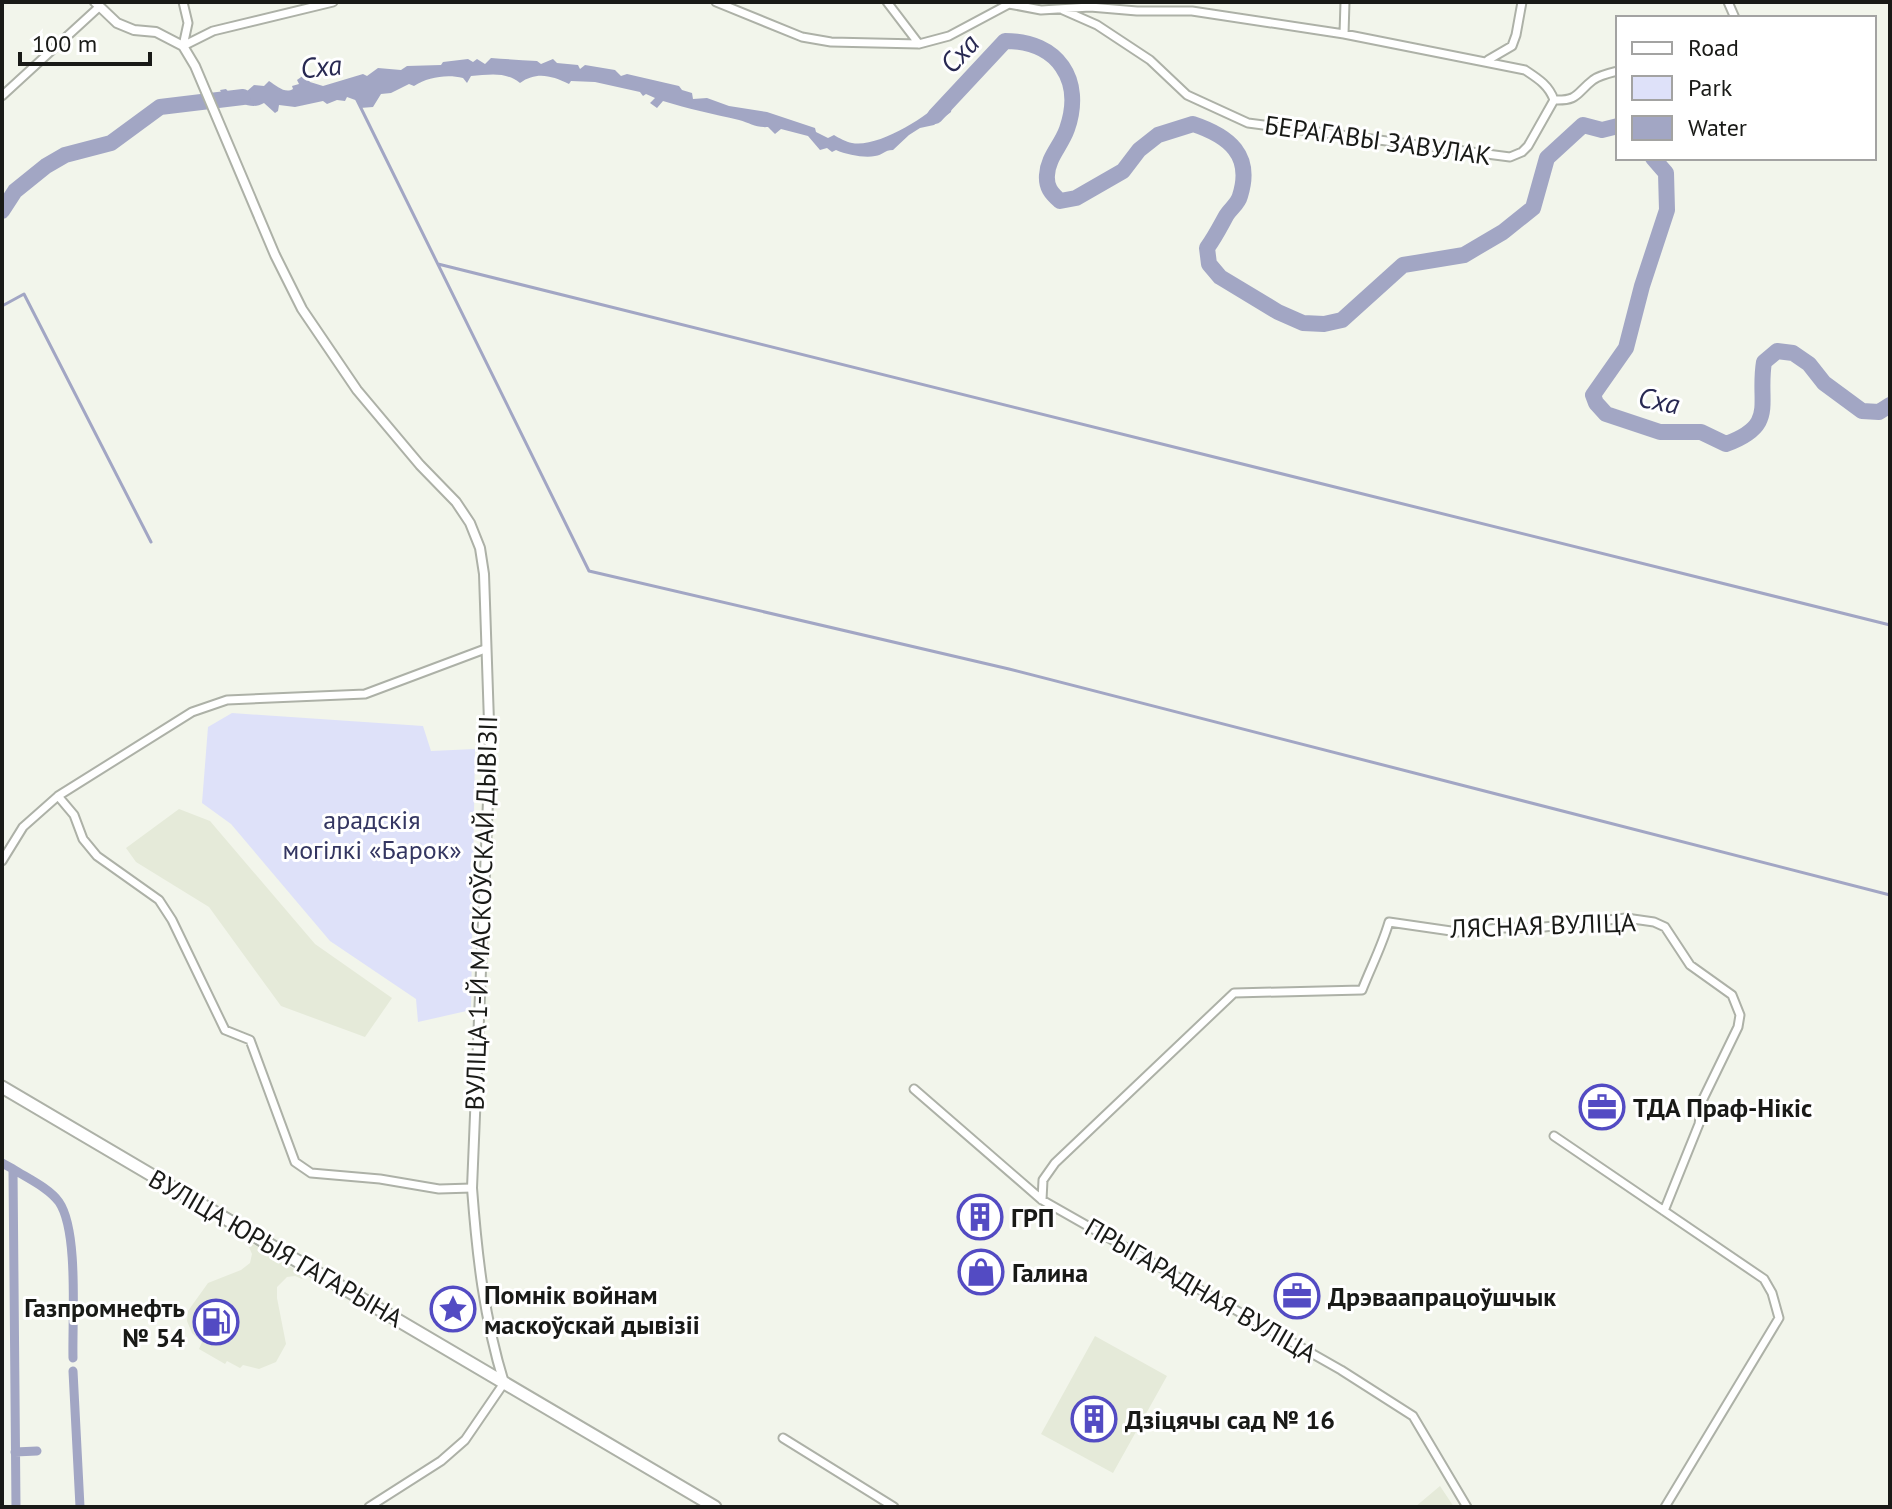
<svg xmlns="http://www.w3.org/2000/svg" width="1892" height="1509" viewBox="0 0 1892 1509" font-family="'PT Sans',sans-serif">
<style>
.built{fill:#e5ead9}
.green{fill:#dee1f9}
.water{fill:#a2a6c4}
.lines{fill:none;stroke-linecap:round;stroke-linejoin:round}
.stream{stroke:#a2a6c4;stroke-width:3}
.canal{stroke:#a2a6c4;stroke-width:9}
.river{stroke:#a2a6c4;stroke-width:16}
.minor-casing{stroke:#adb1a7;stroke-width:11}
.tertiary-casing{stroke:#adb1a7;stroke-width:12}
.primary-casing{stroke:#adb1a7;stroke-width:15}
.minor{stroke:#fff;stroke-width:7}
.tertiary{stroke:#fff;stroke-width:8}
.primary{stroke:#fff;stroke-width:11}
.labels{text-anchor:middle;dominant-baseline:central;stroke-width:6;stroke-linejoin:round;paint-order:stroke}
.street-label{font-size:26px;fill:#191a17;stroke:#fff}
.park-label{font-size:26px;fill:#343661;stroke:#fff}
.poi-label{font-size:26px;font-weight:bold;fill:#191a17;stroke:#fff;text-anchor:start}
.water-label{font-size:28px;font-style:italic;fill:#282952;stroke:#fff}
</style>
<rect width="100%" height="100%" fill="#f2f5eb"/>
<path class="built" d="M179 809 210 821 315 944 392 998 365 1037 281 1006 209 907 136 862 126 848Z
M246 1240 304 1275 302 1279 295 1276 287 1277 277 1287V1298L286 1344 276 1362 259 1369 243 1365 240 1368 227 1361 225 1364 199 1349 202 1342 192 1333 187 1321 188 1311 208 1283 241 1270 250 1263 252 1254Z
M1095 1336 1167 1376 1113 1473 1041 1434Z
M1440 1486 1454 1507H1415Z"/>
<path class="green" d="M232 713 423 726 431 751 475 749 471 1010 418 1022 416 999 330 941 231 824 202 803 208 727Z"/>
<path class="water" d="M491 58C506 59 521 60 537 61L541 64 553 59 557 63 578 65 580 69 585 65 615 70 621 76 627 74 679 86 682 90 692 93 693 99 707 98 729 106 767 112 815 128 816 132 828 138 834 135C839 138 846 142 852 143 878 148 927 117 944 99L952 104 951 112 934 125 920 128 909 135 893 150C884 150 883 155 875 156 865 158 847 155 836 150L832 152 827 148 820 150 808 136 781 129 775 134 768 127C756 128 750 123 739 120 714 114 688 109 663 101L657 108 650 103 655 98 646 94 643 96 640 92 595 82 571 81 569 84C552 76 537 71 520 83 505 71 488 75 471 76L467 83 463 78C447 74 428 77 414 86L409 84 391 93 381 94 373 107 360 108 358 101 347 97 345 101 337 100 327 104 323 101 295 107 279 105 278 111 275 113 264 103C251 111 240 100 226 102L220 90 226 89 231 95 246 92 254 85 264 86 269 81C277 86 285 94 293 89L292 86 299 84 297 80 304 75 310 82 323 86 363 74 367 76 378 68 401 70 407 66 441 65 443 62 468 59 473 62 477 59 485 64Z"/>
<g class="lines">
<path class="stream" d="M356 98 589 571 1009 669 1890 895
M438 264 1890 625
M2 306 24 294 151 542"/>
<path class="canal" d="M2 1163 13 1169 16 1507
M13 1169C27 1178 49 1188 59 1202 79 1231 72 1321 73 1358
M73 1371 80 1507
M15 1452 37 1451"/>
<path class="river" d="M935 116 1005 41C1058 41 1084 80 1067 129 1061 146 1048 157 1047 175 1046 187 1051 193 1060 201L1076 198 1123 171 1139 150 1158 135 1193 124C1229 136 1253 155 1240 196 1238 204 1230 209 1226 216 1220 227 1215 237 1207 248L1209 264 1220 277 1278 312 1303 323 1324 324 1342 320 1403 265 1464 255 1503 232 1533 208 1547 158 1583 125 1602 130 1618 126
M1653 158 1666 173 1667 210 1642 286 1626 348 1593 395 1596 403 1606 414 1660 432H1701L1726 444C1778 425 1757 404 1764 362L1777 351 1793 353 1809 364 1824 383 1862 411 1879 412 1890 405
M2 211 15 191 46 166 65 155 111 143 160 107 243 97"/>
<g class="minor-casing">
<path id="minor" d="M183 2 188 23 183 46
M716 2 802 37 831 42 919 44 949 36 1009 4
M887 2 919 44
M1728 2 1735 18
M1009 4 1041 10 1090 7 1137 11H1192L1344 34 1525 70C1537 78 1549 85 1554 100 1579 101 1576 93 1593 80 1600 75 1610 73 1618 71
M1063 10 1097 25 1150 60 1187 95 1248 123 1510 157 1522 152 1528 146 1554 100
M1344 34 1345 2
M183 46 213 31 333 2
M1488 60 1512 46 1516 35 1522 2
M2 96 99 7
M58 796 74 815 83 839 97 856 159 900 172 920 225 1030 250 1040 295 1162 311 1173 380 1179 439 1189 472 1188
M2 861 23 827 58 796 192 712 227 700 365 694 485 649
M914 1089 1042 1200 1341 1370 1413 1416 1467 1507
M1554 1136 1764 1279 1772 1293 1779 1318 1665 1507
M1042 1200 1043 1180 1055 1163 1234 993 1362 990C1371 967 1382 946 1389 922L1458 932 1501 928H1535L1626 918 1654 922 1665 927 1690 965 1732 995 1740 1015 1738 1027 1703 1099 1699 1124 1664 1211
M783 1438 894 1507
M369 1507 441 1461 465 1440 504 1383"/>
</g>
<g class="tertiary-casing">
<path id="tertiary" d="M95 2 117 23 134 30 156 32 183 46 195 66 275 255 302 309 357 390 420 465 456 502 470 523 480 548 484 574 490 752 472 1188C477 1255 484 1318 504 1383"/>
</g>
<g class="primary-casing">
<path id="primary" d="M2 1087 715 1507"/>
</g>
<use href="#minor" class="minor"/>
<use href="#tertiary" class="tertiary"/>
<use href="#primary" class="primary"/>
</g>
<defs>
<g id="office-ring" transform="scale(2.3)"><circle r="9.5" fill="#fff" stroke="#534bc3" stroke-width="1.5"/><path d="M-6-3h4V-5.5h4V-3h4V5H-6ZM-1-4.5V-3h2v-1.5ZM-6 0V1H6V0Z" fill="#534bc3"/></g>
<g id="building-ring" transform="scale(2.3)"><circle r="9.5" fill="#fff" stroke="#534bc3" stroke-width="1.5"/><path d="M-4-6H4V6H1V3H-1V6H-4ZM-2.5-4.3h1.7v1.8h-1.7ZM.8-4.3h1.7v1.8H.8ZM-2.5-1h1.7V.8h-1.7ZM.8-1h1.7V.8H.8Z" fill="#534bc3"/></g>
<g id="shop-ring" transform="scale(2.3)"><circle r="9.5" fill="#fff" stroke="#534bc3" stroke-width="1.5"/><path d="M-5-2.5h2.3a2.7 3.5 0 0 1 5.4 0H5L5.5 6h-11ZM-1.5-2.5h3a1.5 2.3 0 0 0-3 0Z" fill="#534bc3"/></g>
<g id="sight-ring" transform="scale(2.3)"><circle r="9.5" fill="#fff" stroke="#534bc3" stroke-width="1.5"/><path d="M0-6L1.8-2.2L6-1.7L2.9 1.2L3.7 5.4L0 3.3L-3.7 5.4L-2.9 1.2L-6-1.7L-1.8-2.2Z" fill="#534bc3"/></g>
<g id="fuel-ring" transform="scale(2.3)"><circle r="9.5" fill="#fff" stroke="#534bc3" stroke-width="1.5"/><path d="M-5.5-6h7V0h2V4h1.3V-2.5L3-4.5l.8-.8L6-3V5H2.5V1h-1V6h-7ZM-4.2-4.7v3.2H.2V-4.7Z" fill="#534bc3"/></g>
</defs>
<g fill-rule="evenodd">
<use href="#office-ring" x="1602" y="1107"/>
<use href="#building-ring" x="980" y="1217"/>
<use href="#shop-ring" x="981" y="1272"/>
<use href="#office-ring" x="1297" y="1296"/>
<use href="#sight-ring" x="453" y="1309"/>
<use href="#fuel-ring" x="216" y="1322"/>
<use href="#building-ring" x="1094" y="1419"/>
</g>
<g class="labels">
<g class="street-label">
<text transform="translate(1378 140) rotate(8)">БЕРАГАВЫ ЗАВУЛАК</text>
<text transform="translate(481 913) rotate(-88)">ВУЛІЦА 1-Й МАСКОЎСКАЙ ДЫВІЗІІ</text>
<text transform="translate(1543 925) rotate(-2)">ЛЯСНАЯ ВУЛІЦА</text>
<text transform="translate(276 1248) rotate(30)">ВУЛІЦА ЮРЫЯ ГАГАРЫНА</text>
<text transform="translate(1201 1290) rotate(30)">ПРЫГАРАДНАЯ ВУЛІЦА</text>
</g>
<g class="park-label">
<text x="372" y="819">арадскія<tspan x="372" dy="30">могілкі «Барок»</tspan></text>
</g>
<g class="poi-label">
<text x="1633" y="1107">ТДА Праф-Нікіс</text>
<text x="1011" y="1217">ГРП</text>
<text x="1012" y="1272">Галина</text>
<text x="484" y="1294">Помнік войнам<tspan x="484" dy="30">маскоўскай дывізіі</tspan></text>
<text x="1328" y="1296">Дрэваапрацоўшчык</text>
<text x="185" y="1307" text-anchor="end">Газпромнефть<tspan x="185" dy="30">№ 54</tspan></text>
<text x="1125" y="1419">Дзіцячы сад № 16</text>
</g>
<g class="water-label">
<text transform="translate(959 53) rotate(-47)">Сха</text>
<text transform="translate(321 66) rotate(-6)">Сха</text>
<text transform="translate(1659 400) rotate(11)">Сха</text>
</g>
</g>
<rect width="1892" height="1509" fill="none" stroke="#191a17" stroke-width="8"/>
<rect x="1616" y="16" width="260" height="144" fill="#ffffff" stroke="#a3a3a2" stroke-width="2"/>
<rect x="1632" y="42" width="40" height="12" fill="#ffffff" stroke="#a3a3a2" stroke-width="2"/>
<text x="1688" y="56" font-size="24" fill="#191a17">Road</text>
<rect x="1632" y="76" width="40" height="24" fill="#dee1f9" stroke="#a3a3a2" stroke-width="2"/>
<text x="1688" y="96" font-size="24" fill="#191a17">Park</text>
<rect x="1632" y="116" width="40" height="24" fill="#a2a6c4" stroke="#a3a3a2" stroke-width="2"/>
<text x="1688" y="136" font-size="24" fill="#191a17">Water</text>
<path d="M20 52v12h130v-12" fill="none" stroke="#191a17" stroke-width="4"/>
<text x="32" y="52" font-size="24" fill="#191a17" stroke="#ffffff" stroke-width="6" paint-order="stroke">100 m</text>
</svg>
